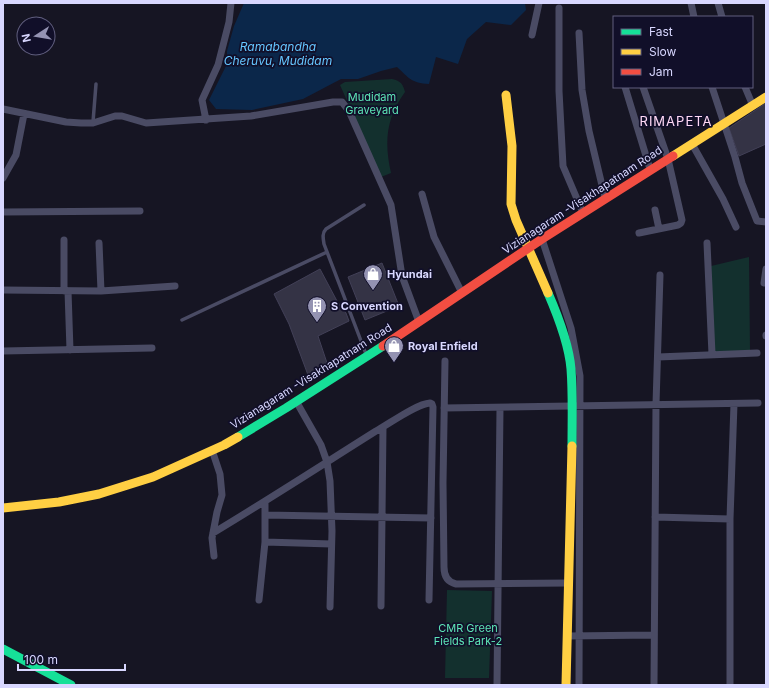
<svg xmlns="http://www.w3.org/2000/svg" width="769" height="688" viewBox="0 0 769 688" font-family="Inter,sans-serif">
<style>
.green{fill:#13302e}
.water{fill:#0b274a}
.building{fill:#343345;stroke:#424057}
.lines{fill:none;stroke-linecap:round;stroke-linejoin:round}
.lane{stroke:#4a4b64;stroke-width:3.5}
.street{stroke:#4a4b64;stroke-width:7}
.fast{stroke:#16e098;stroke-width:9}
.slow{stroke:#ffcf43;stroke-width:9}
.jam{stroke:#f24e42;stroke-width:9}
.labels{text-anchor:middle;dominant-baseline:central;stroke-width:3.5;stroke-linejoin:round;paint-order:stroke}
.park-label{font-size:11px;fill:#5de6b7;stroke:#110f29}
.street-label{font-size:11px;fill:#d8d7ff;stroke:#110f29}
.poi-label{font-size:11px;font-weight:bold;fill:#d8d7ff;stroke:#110f29;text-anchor:start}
.water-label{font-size:12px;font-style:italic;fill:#65c6ff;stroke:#110f29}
.quarter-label{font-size:13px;letter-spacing:1px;fill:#ffd9f5;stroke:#110f29}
</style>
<rect width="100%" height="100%" fill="#161523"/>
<path class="green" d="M392 79C401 81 403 84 405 92 386 118 384 142 391 173L381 177 340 85 345 82Z
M749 257 750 351 714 352 711 266Z
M447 590 492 591 489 678H445Z"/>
<path class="water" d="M244 3H525L526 10 511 25 486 22 467 39 458 64 436 57 429 84C411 83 409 78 397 67L381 71 358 79H341L303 99 252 110 216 109 209 100 227 64V51L234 26Z"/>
<path class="building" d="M766 103V144L739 156 729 128Z
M382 263 399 306 365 320 348 277Z
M320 269 337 301 346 313 349 321 318 336 328 366 308 375 289 324 274 294Z"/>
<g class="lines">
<path class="lane" d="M93 122 96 84
M364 205 326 229C322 233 323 238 324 244L366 354
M182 320 327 252"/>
<path class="street" d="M691 3 694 17
M718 3 722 17
M559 8V91L563 166 583 213
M579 33 582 90 589 131 605 198
M532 35 539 3
M625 87 650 169
M712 87 735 157 742 183 757 221 766 222
M745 87 753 106
M3 109 66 122 81 123H93L115 116H122L146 123 251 116 333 102H342L349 111 391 205 402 276 419 322
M206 120 202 100 218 65 229 22 231 3
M692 144 723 199 736 227
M3 178 16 155 24 114
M422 194 434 237 462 293
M655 210 659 229
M3 212 140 211
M639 233 678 225 681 223 682 220 668 159 643 87
M542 239 571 328 580 376 579 685
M64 240V291
M99 243 101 291
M707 243 712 354
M766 269 764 283 766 282
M3 290 101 291 175 286
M68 291 70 350
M766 336V335
M3 351 152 348
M658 357 757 353
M445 361 443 483 444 567C444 575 447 582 456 584L569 583
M296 401 321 445 327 462 330 481 332 531 330 607
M444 408 758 403
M212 450 220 474 222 495 217 512 212 538 214 556
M265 515 431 518
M655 517 730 519
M213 533C268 500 322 465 376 431 389 424 416 404 430 403L432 404 433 407 429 600
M265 542 331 544
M259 600 265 542V502
M381 606 383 427
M567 636 654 635
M497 685 500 408
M654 685 656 404 660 275
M730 685V519L734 404"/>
<path class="fast" d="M548 293C558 316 569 344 571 369 573 395 572 421 572 446
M238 437 286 408 383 346
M3 649 71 685"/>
<path class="slow" d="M506 95 512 146 511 204 516 220 548 293
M673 156 766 97
M3 508 59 502 99 494 153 477 224 445 238 437
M566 685 572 446"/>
<path class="jam" d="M383 346 542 239 673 156"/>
</g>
<defs>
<g id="shop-pin" transform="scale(1)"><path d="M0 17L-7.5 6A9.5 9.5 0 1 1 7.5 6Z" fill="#9493b2" stroke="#110f29"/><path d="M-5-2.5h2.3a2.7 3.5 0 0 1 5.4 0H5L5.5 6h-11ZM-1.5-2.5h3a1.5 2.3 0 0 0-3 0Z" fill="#fff"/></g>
<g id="building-pin" transform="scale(1)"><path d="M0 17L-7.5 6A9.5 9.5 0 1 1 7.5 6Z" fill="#9493b2" stroke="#110f29"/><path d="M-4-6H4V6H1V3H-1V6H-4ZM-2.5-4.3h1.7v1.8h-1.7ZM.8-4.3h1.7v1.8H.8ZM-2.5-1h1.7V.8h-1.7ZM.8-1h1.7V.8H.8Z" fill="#fff"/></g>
</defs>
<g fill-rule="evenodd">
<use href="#shop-pin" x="373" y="274"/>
<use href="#building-pin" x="317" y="306"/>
<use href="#shop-pin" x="394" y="346"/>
</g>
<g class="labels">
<g class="park-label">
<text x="372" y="97">Mudidam<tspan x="372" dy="13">Graveyard</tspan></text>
<text x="468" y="628">CMR Green<tspan x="468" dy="13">Fields Park-2</tspan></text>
</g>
<g class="street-label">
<text transform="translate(582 200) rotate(-33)">Vizianagaram -Visakhapatnam Road</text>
<text transform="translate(311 376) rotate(-32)">Vizianagaram -Visakhapatnam Road</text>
</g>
<g class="poi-label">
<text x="387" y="274">Hyundai</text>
<text x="331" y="306">S Convention</text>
<text x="408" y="346">Royal Enfield</text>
</g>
<g class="water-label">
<text x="278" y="46">Ramabandha<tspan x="278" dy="14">Cheruvu, Mudidam</tspan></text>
</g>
<g class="quarter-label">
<text x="676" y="121">RIMAPETA</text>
</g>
</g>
<rect width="769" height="688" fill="none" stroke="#d8d7ff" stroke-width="8"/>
<rect x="613" y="16" width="140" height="72" fill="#110f29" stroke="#615f7f"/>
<rect x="621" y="29" width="20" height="6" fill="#16e098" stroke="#615f7f"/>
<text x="649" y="36" font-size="12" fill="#d8d7ff">Fast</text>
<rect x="621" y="49" width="20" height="6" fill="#ffcf43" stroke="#615f7f"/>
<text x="649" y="56" font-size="12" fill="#d8d7ff">Slow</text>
<rect x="621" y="69" width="20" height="6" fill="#f24e42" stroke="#615f7f"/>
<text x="649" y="76" font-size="12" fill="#d8d7ff">Jam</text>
<g transform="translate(36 36) rotate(258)"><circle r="19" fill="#110f29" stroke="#615f7f"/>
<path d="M0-3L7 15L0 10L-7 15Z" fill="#9493b2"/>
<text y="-6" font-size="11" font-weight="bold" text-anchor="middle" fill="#d8d7ff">N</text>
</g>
<path d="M18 664v6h107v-6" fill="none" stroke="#d8d7ff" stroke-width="2"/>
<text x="24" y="664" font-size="12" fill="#d8d7ff" stroke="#110f29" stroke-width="3" paint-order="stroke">100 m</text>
</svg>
